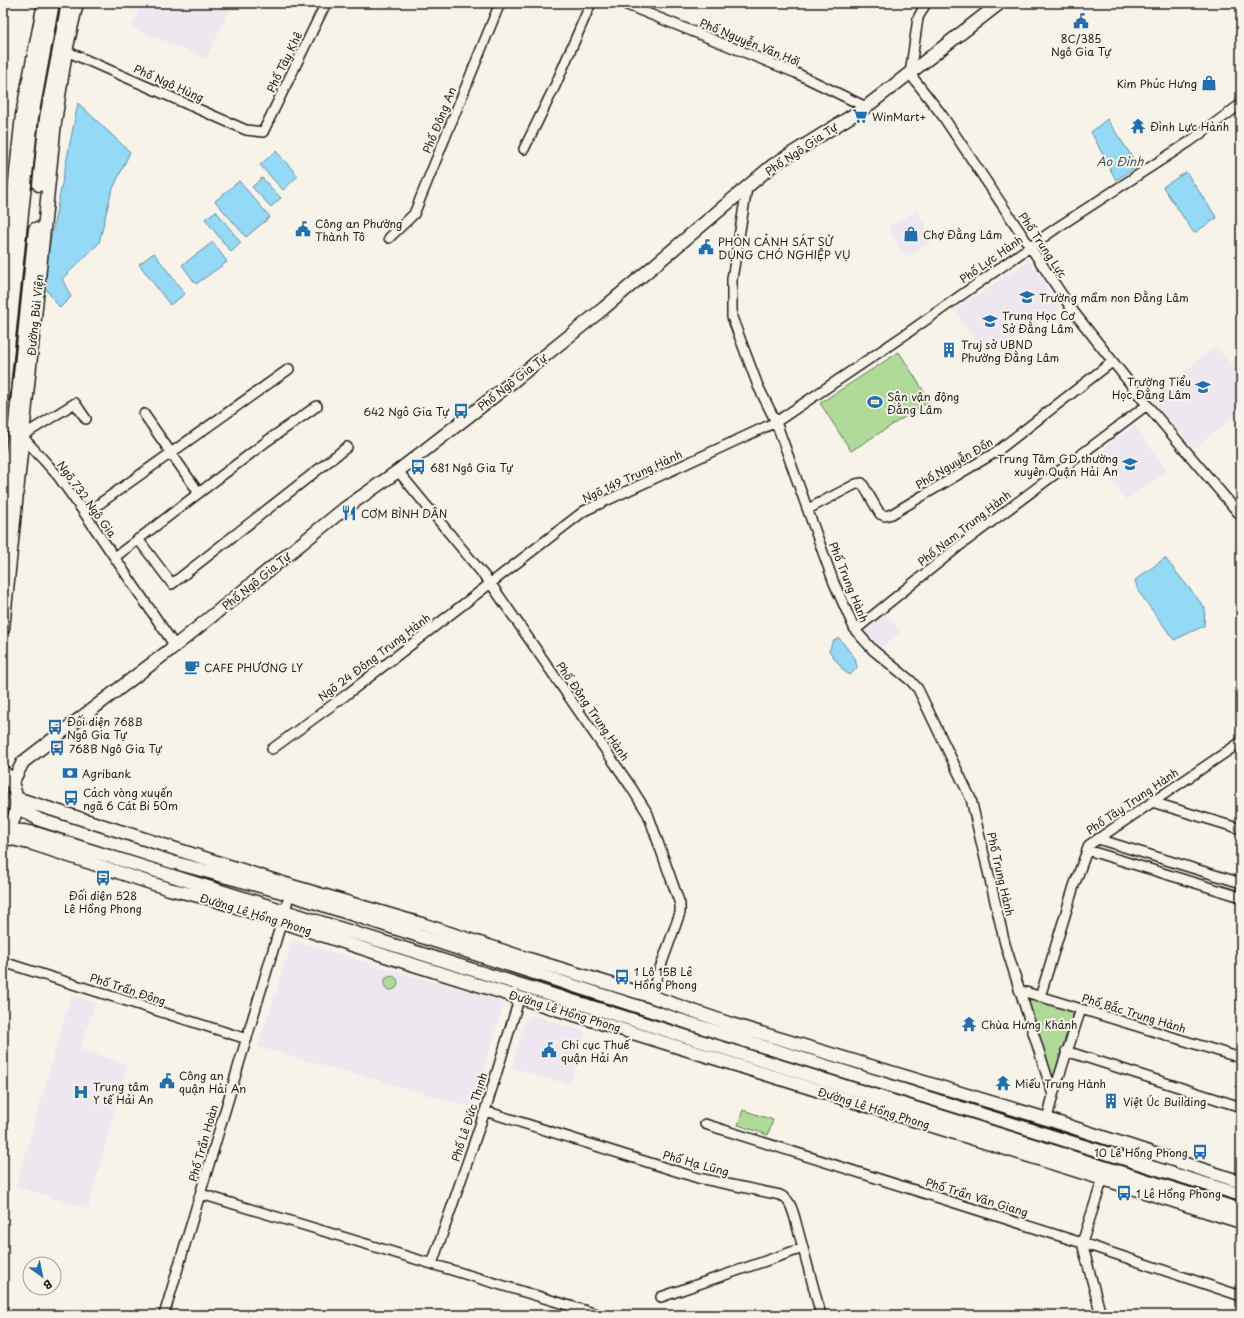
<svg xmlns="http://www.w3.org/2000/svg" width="1244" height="1318" viewBox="0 0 1244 1318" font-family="'Playpen Sans',sans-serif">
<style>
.built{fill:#eee7ef}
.green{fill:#afda98;stroke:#667b5a}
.water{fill:#94d9f6;stroke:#648d9f}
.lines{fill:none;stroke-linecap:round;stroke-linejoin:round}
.minor-casing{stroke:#1c1c1c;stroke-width:12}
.major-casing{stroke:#1c1c1c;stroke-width:15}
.minor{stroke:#f7f3e8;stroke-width:9}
.major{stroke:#f7f3e8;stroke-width:12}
.labels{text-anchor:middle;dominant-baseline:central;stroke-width:4;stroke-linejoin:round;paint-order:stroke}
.poi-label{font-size:11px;fill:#1c1c1c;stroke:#f7f3e8;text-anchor:start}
.street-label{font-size:11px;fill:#1c1c1c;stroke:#f7f3e8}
.water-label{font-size:12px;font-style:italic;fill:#40555d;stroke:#f7f3e8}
</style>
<rect width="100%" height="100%" fill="#f7f3e8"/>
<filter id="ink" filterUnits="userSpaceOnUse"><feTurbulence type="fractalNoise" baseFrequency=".025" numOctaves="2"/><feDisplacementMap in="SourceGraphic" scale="8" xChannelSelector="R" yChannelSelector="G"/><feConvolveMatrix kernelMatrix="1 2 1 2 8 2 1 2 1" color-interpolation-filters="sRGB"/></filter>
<g filter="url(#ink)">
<path class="built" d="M142 3H233L206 59 132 27Z
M917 211 934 241 905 257 888 227Z
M1029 260 1061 309 985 356 955 310Z
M1216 346 1241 376V411L1194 449 1152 398Z
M1135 425 1167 471 1126 500 1093 457Z
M886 612 901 632 878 650 863 630Z
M293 940 394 971 505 1001 472 1107 258 1047Z
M71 995 95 1003 81 1049 127 1065 88 1209 16 1186Z
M531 1016H535L586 1032 570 1085 512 1068 523 1026 525 1021Z"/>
<path class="green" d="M899 352 930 401 851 451 820 403Z
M384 983a7 7 0 1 1 14 0a7 7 0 1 1-14 0Z
M1031 1001 1071 1009 1073 1013 1052 1081 1028 1002Z
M743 1110 773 1120 768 1135 738 1125Z"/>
<path class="water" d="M78 103 130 152 111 193 99 243 62 279 71 297 60 308 42 284Z
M1107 119 1138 166 1116 180 1091 132Z
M276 151 298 176 283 190 260 165Z
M1186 172 1217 218 1194 233 1163 187Z
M262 178 281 198 271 207 252 187Z
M239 181 270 217 246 237 215 201Z
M216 211 241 243 231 252 205 219Z
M213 242 227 262 196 284 182 265Z
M154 253 185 294 170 305 139 264Z
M1165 558 1205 608 1204 626 1174 640 1138 591 1135 580Z
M839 638 855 658 857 668 850 675 844 671 829 651 833 641Z"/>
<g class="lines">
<g class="minor-casing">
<path id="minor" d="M622 3 796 73 866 107
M926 3 918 18 910 74 942 115 1073 311 1147 405 1241 516
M66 51 246 130 263 132 326 3
M524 149 555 86 591 3
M747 188 732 279V317L758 386 776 422 834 583 855 630 873 650 911 681 918 689 971 799 1005 944 1053 1095 1047 1119
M389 238 414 214 500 3
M144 414 199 493
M86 419 75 403 22 436 58 476 85 514 175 646
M398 471 491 584 631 787 648 814 680 904V913L650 996
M808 509 856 484 862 483 880 514 885 516 892 514 996 452 1112 362
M85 514 289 369
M138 539 172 584 347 447
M115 557 267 441 317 406
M855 630 958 547 1147 405
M272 749 346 695 584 511 776 422 906 334 1058 227 1189 142 1241 104
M1152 802 1241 829
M1098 839 1241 883
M1087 850 1241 897
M3 962 247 1039
M1019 990 1241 1058
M1040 997 1074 886 1089 845 1241 742
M1066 1051 1241 1107
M1053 1095 1081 1009
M485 1111 698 1178 780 1195C789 1199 791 1206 794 1215L821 1315
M705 1124 1082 1243 1241 1296
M201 1194 600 1315
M432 1264 485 1111 517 1006 516 996 514 993
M661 1297 803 1248
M164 1315 291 890
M1101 1315 1082 1243 1103 1178"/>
</g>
<g class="major-casing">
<path id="major" d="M39 185 46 118 68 3
M3 295 22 115 44 3
M3 397 32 117 53 3
M3 540 35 229
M3 629 55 122 66 51 77 3
M3 771C21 789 20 817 4 835
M12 783 23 762 175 646 344 509 398 471 506 387 604 308 773 165 866 107 1000 3
M16 798 292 886 425 925 519 956 650 996 731 1024 1047 1119 1241 1182
M16 807 40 820 172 862 289 894 720 1033 1241 1195
M8 830 23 831 35 833 1241 1210
M3 837 33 844 169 889 215 900 398 960 1241 1222"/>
</g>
<use href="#minor" class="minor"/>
<use href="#major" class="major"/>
</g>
</g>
<defs>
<g id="civic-bare" transform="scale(1.2)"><path d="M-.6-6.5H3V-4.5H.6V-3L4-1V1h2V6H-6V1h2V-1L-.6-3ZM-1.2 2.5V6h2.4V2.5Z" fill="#1f6fb2" stroke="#f7f3e8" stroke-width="2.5" paint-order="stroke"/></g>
<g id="shop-bare" transform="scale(1.2)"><path d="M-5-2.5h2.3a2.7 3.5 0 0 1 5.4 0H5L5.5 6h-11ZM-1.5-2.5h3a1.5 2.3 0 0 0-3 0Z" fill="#1f6fb2" stroke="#f7f3e8" stroke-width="2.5" paint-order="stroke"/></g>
<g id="supermarket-bare" transform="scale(1.2)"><path d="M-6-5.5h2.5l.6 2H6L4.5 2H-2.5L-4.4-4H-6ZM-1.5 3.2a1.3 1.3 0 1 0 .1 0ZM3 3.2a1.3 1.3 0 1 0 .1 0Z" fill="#1f6fb2" stroke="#f7f3e8" stroke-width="2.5" paint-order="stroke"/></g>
<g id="temple-bare" transform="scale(1.2)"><path d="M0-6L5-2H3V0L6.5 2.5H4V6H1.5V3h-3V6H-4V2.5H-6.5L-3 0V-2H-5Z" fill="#1f6fb2" stroke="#f7f3e8" stroke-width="2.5" paint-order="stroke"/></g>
<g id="school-bare" transform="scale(1.2)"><path d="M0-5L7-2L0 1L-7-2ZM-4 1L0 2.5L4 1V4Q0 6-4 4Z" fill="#1f6fb2" stroke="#f7f3e8" stroke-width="2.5" paint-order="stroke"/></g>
<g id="building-bare" transform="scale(1.2)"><path d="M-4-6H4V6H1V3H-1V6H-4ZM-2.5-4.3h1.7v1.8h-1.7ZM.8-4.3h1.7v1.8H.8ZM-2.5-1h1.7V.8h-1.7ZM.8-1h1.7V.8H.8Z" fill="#1f6fb2" stroke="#f7f3e8" stroke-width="2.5" paint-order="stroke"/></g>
<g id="stadium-bare" transform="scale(1.2)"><path d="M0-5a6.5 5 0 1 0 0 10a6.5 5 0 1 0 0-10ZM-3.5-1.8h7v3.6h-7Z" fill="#1f6fb2" stroke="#f7f3e8" stroke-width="2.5" paint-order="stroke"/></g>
<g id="bus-bare" transform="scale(1.2)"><path d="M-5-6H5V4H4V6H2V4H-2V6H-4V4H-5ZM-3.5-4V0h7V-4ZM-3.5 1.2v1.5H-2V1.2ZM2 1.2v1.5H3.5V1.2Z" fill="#1f6fb2" stroke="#f7f3e8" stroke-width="2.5" paint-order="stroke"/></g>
<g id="restaurant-bare" transform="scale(1.2)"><path d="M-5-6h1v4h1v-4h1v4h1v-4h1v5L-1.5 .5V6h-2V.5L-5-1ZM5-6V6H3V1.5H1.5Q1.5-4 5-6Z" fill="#1f6fb2" stroke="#f7f3e8" stroke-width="2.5" paint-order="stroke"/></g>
<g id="cafe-bare" transform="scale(1.2)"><path d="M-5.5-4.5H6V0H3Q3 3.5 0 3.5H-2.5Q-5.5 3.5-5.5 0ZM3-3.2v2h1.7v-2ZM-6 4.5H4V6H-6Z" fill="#1f6fb2" stroke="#f7f3e8" stroke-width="2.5" paint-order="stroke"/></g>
<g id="bank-bare" transform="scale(1.2)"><path d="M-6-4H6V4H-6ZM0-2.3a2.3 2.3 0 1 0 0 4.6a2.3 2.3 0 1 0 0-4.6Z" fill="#1f6fb2" stroke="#f7f3e8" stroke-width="2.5" paint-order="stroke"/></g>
<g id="hospital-bare" transform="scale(1.2)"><path d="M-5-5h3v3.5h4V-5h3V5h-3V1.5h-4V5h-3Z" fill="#1f6fb2" stroke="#f7f3e8" stroke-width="2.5" paint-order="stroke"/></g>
</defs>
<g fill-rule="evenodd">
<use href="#civic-bare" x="1081" y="21"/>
<use href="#shop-bare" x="1209" y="83"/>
<use href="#supermarket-bare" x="860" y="116"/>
<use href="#temple-bare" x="1138" y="126"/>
<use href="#civic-bare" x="303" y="229"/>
<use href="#shop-bare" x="911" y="234"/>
<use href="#civic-bare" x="706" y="247"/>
<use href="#school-bare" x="1027" y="297"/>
<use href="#school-bare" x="990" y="321"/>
<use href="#building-bare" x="949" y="350"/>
<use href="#school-bare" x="1203" y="387"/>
<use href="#stadium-bare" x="875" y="402"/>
<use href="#bus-bare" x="461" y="411"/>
<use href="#school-bare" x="1130" y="464"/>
<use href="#bus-bare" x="418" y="467"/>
<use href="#restaurant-bare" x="349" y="513"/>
<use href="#cafe-bare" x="192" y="667"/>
<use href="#bus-bare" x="55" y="727"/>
<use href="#bus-bare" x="57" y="748"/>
<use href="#bank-bare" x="70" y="773"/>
<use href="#bus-bare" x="71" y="798"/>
<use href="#bus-bare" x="103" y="878"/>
<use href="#bus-bare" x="622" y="977"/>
<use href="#temple-bare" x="969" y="1024"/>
<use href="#civic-bare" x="549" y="1050"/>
<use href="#civic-bare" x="167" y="1081"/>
<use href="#temple-bare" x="1003" y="1083"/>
<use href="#hospital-bare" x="81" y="1092"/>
<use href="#building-bare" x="1111" y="1101"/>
<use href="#bus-bare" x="1200" y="1152"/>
<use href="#bus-bare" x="1124" y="1193"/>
</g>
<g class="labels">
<g class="poi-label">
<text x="1081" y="38" text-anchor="middle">8C/385<tspan x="1081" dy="13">Ngô Gia Tự</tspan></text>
<text x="1197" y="83" text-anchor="end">Kim Phúc Hưng</text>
<text x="872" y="116">WinMart+</text>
<text x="1150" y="126">Đình Lực Hành</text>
<text x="315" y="223">Công an Phường<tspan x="315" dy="13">Thành Tô</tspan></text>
<text x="923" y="234">Chợ Đằng Lâm</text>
<text x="718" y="241">PHÒN CẢNH SÁT SỬ<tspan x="718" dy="13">DỤNG CHÓ NGHIỆP VỤ</tspan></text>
<text x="1039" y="297">Trường mầm non Đằng Lâm</text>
<text x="1002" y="315">Trung Học Cơ<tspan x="1002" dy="13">Sở Đằng Lâm</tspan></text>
<text x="961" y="344">Truj sở UBND<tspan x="961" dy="13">Phường Đằng Lâm</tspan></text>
<text x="1191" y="381" text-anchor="end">Trường Tiểu<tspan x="1191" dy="13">Học Đằng Lâm</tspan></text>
<text x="887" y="396">Sân vận động<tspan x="887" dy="13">Đằng Lâm</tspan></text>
<text x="449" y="411" text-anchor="end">642 Ngô Gia Tự</text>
<text x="1118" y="458" text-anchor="end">Trung Tâm GD thường<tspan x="1118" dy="13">xuyên Quận Hải An</tspan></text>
<text x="430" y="467">681 Ngô Gia Tự</text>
<text x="361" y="513">CƠM BÌNH DÂN</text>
<text x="204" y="667">CAFE PHƯƠNG LY</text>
<text x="67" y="721">Đối diện 768B<tspan x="67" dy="13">Ngô Gia Tự</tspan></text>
<text x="69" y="748">768B Ngô Gia Tự</text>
<text x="82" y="773">Agribank</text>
<text x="83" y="792">Cách vòng xuyến<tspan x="83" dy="13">ngã 6 Cát Bi 50m</tspan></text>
<text x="103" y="895" text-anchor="middle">Đối diện 528<tspan x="103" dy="13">Lê Hồng Phong</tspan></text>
<text x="634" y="971">1 Lô 15B Lê<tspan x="634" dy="13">Hồng Phong</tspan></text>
<text x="981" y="1024">Chùa Hưng Khánh</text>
<text x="561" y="1044">Chi cục Thuế<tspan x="561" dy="13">quận Hải An</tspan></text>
<text x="179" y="1075">Công an<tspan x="179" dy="13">quận Hải An</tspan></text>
<text x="1015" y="1083">Miếu Trung Hành</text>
<text x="93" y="1086">Trung tâm<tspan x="93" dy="13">Y tế Hải An</tspan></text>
<text x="1123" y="1101">Việt Úc Building</text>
<text x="1188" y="1152" text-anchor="end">10 Lê Hồng Phong</text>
<text x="1136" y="1193">1 Lê Hồng Phong</text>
</g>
<g class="street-label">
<text transform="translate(750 42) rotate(22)">Phố Nguyễn Văn Hới</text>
<text transform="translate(284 62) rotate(-64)">Phố Tây Khê</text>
<text transform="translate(169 83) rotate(24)">Phố Ngô Hùng</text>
<text transform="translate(439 120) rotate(-68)">Phố Đông An</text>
<text transform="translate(801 149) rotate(-34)">Phố Ngô Gia Tự</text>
<text transform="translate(1043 245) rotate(56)">Phố Trung Lực</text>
<text transform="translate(991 259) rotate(-35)">Phố Lực Hành</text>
<text transform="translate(35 315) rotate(-84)">Đường Bùi Viện</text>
<text transform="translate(512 382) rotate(-38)">Phố Ngô Gia Tự</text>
<text transform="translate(954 463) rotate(-31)">Phố Nguyễn Đồn</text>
<text transform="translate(632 476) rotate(-25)">Ngõ 149 Trung Hành</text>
<text transform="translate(87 499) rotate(54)">Ngõ 732 Ngô Gia</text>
<text transform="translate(964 528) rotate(-38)">Phố Nam Trung Hành</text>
<text transform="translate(256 581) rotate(-39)">Phố Ngô Gia Tự</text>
<text transform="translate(849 582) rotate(68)">Phố Trung Hành</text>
<text transform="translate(374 657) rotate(-37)">Ngõ 24 Đông Trung Hành</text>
<text transform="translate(593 711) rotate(55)">Phố Đông Trung Hành</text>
<text transform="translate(1132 801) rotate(-34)">Phố Tây Trung Hành</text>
<text transform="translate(1001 874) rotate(77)">Phố Trung Hành</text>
<text transform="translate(256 914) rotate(17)">Đường Lê Hồng Phong</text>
<text transform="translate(128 989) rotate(18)">Phố Trần Đông</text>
<text transform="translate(565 1011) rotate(17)">Đường Lê Hồng Phong</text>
<text transform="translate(1134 1013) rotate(17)">Phố Bắc Trung Hành</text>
<text transform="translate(874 1108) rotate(17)">Đường Lê Hồng Phong</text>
<text transform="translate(469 1117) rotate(-72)">Phố Lê Đức Thịnh</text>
<text transform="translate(203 1143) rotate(-74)">Phố Trần Hoàn</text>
<text transform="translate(696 1163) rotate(15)">Phố Hạ Lũng</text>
<text transform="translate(977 1197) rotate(17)">Phố Trần Văn Giang</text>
</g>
<g class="water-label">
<text x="1120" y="161">Ao Đình</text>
</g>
</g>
<rect width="1244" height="1318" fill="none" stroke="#f7f3e8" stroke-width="16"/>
<rect x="8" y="8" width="1228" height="1302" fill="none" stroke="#1c1c1c" stroke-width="1.5" filter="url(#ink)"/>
<g transform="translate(42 1276) rotate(147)"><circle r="19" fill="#f7f3e8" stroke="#9f9d96"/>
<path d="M0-3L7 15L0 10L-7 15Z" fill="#1f6fb2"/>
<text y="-6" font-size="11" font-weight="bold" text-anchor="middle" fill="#1c1c1c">B</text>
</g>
</svg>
